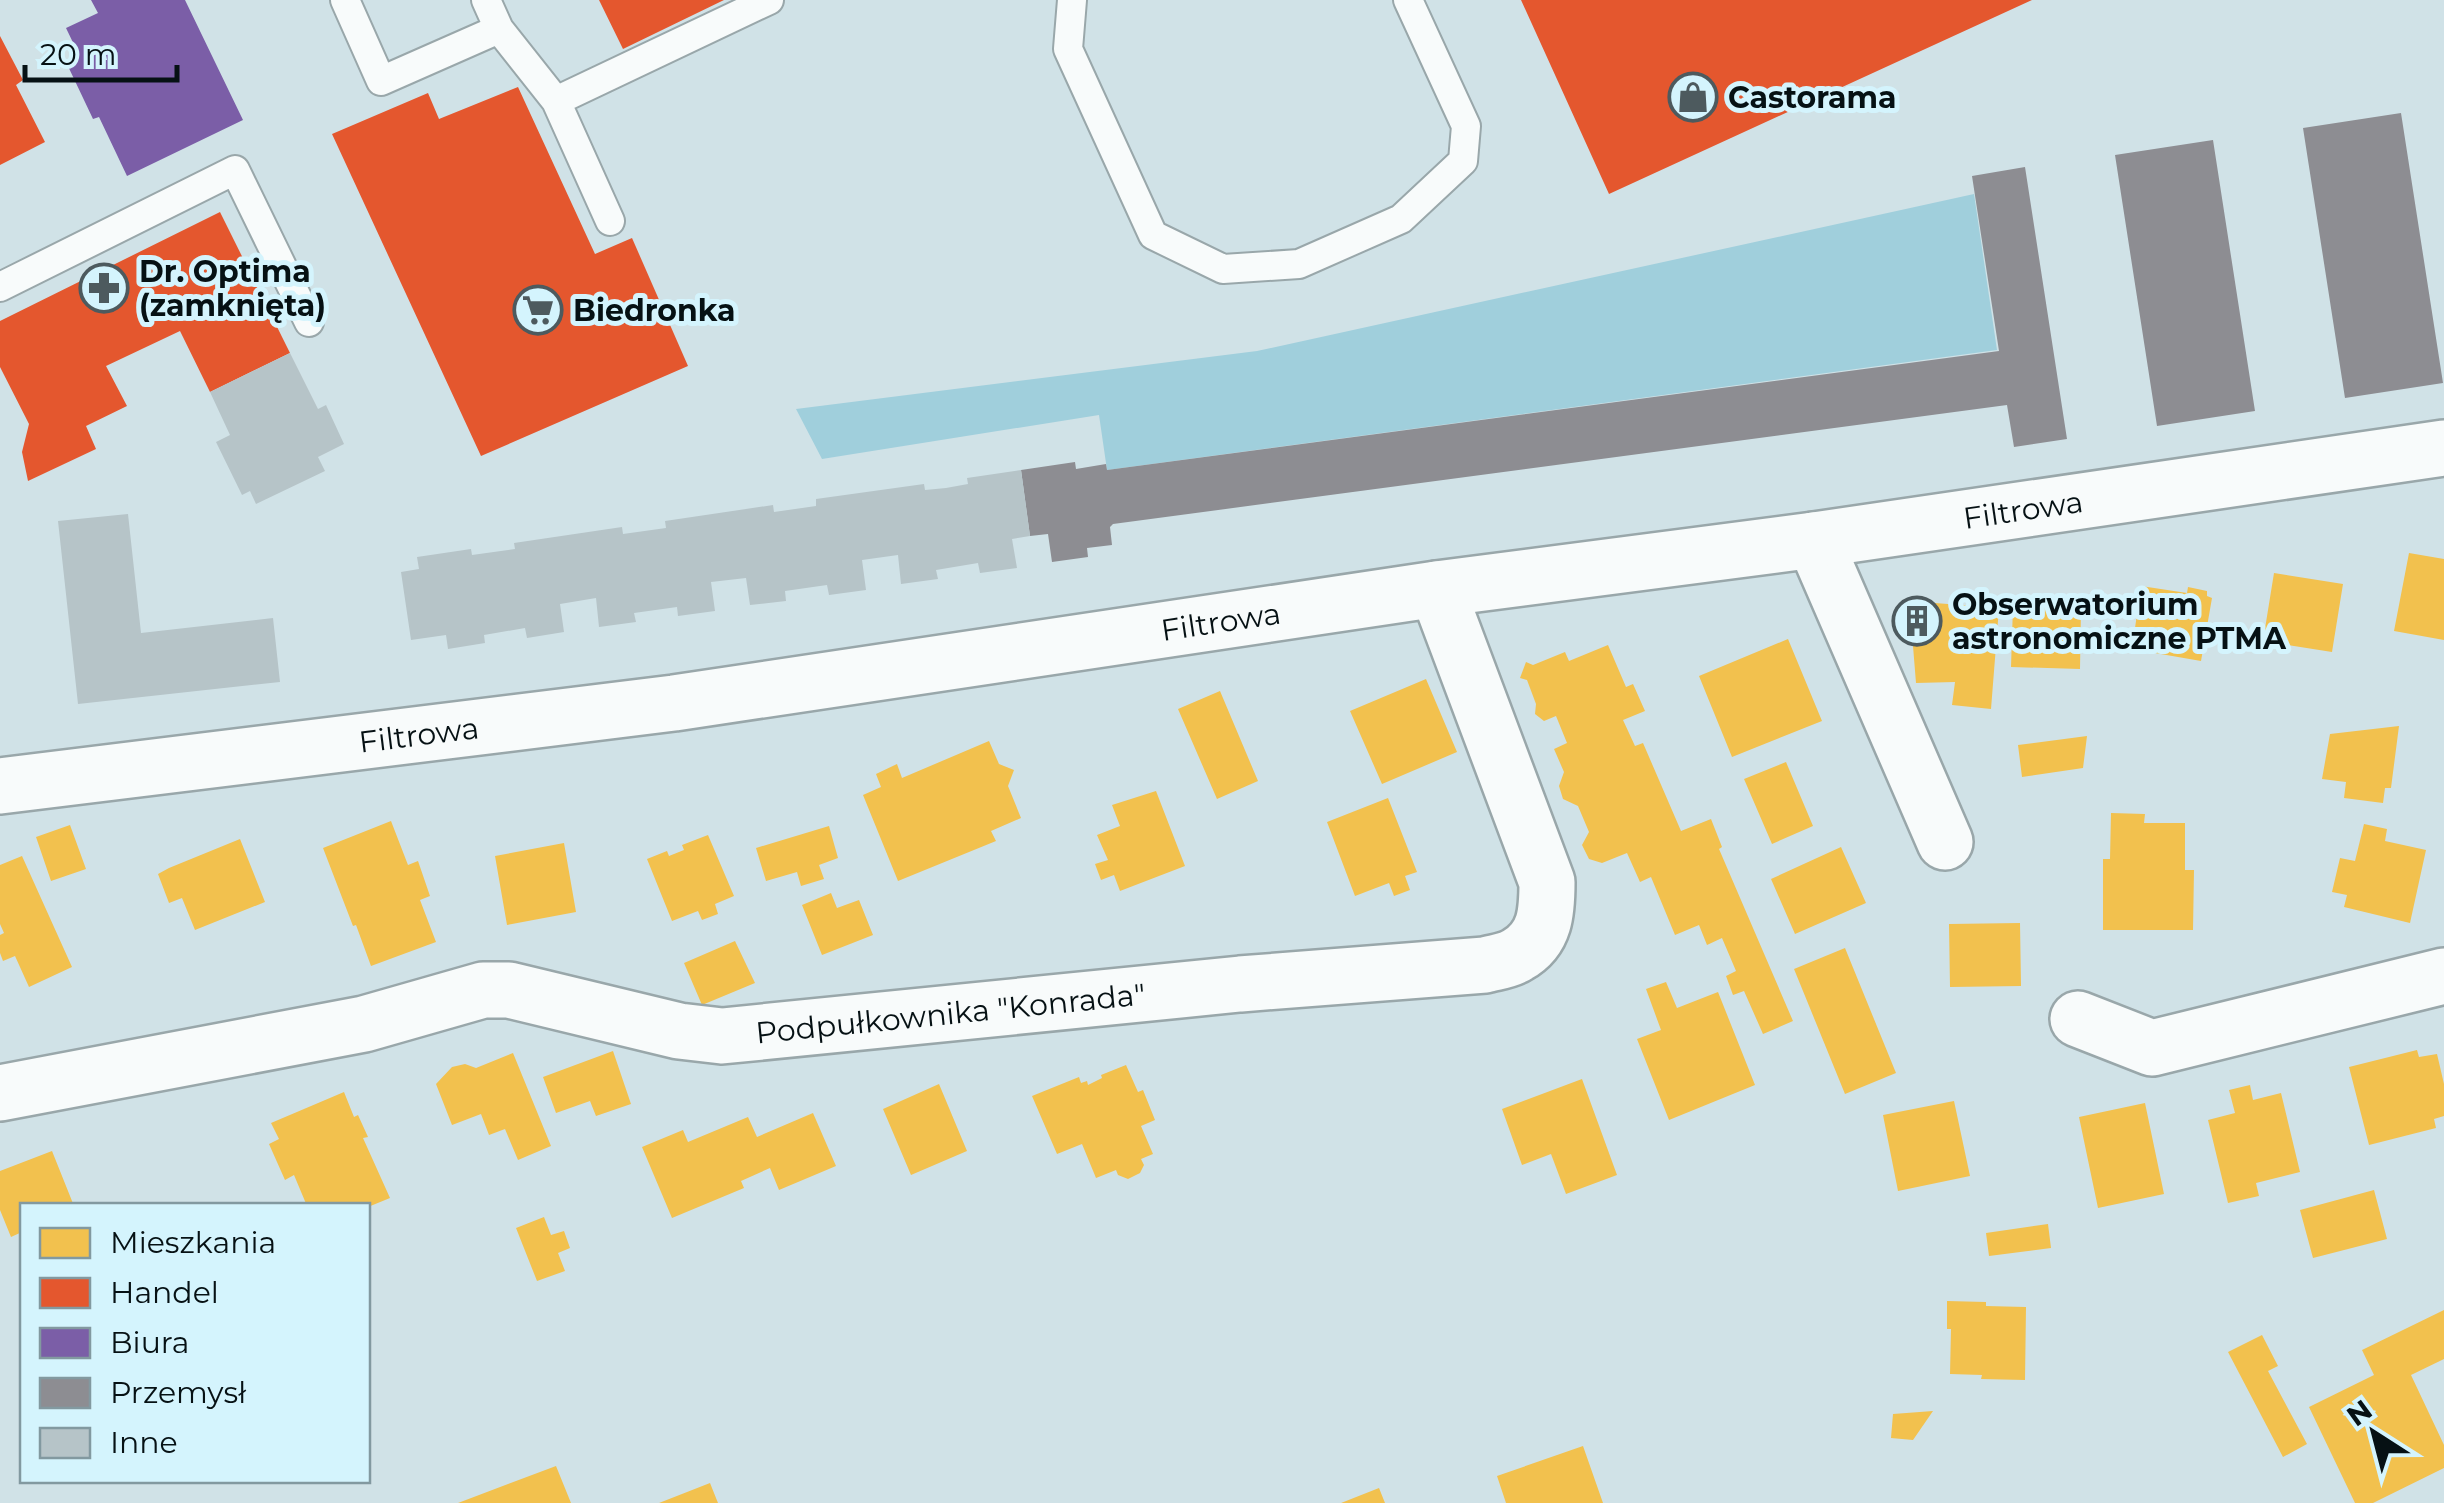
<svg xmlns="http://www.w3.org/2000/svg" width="2444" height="1503" viewBox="0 0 2444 1503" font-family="Montserrat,sans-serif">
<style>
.green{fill:#a0cfdc}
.homes{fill:#f2c14e}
.shops{fill:#e4572e}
.offices{fill:#7b5ea7}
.industry{fill:#8d8d92}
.building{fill:#b6c4c8}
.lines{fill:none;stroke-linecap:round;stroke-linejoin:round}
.lane-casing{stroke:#99a7aa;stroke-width:32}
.street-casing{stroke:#99a7aa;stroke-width:60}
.lane{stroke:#f8fbfb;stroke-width:28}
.street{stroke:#f8fbfb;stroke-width:55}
.labels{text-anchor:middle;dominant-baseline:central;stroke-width:10;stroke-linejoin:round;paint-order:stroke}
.poi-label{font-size:30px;font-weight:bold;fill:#061114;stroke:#d4f4fd;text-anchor:start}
.street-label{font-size:30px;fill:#061114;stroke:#d4f4fd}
</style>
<rect width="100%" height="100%" fill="#d0e2e7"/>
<path class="green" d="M1974 194 1997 350 1107 470 1099 415 822 459 796 409 1257 351Z"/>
<path class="homes" d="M2409 553 2444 559V640L2394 631Z
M2274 573 2343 584 2332 652 2263 641Z
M2141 586 2187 593 2188 587 2207 591V596L2212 598 2201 661 2132 649Z
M1921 596 1935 603 1999 608 1991 709 1952 705 1955 682 1916 683 1913 646 1900 639 1893 625 1895 609 1906 599Z
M2013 606 2081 607 2080 669 2011 667Z
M1788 639 1822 721 1732 757 1699 676Z
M1608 645 1626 687 1633 684 1645 711 1623 720 1635 746 1643 743 1681 831 1711 819 1722 847 1719 849 1793 1021 1763 1034 1744 991 1733 995 1726 976 1736 971 1722 938 1707 945 1699 925 1675 935 1651 877 1640 882 1627 853 1602 863 1589 859 1582 845 1589 832 1578 806 1563 799 1559 786 1564 772 1554 749 1567 743 1556 716 1544 721 1535 714 1536 704 1527 680 1520 678 1526 662 1533 665 1565 652 1569 661Z
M1426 679 1457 752 1382 784 1350 711Z
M1220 691 1258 781 1217 799 1178 709Z
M2399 726 2391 788H2385L2383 803 2344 798 2346 782 2322 779 2330 734Z
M2087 736 2083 768 2022 777 2018 745Z
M989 741 999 764 1014 770 1008 786 1021 818 991 831 996 841 898 881 863 795 881 787 876 774 897 764 902 778Z
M1786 762 1813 826 1772 844 1744 779Z
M1156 791 1185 866 1120 891 1114 875 1101 880 1095 864 1108 860 1097 835 1120 826 1112 805Z
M1388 798 1417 872 1405 876 1410 890 1394 896 1389 883 1355 896 1327 822Z
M2111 813 2145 814 2144 823H2185V870H2194L2193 930H2103V859H2110Z
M391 821 408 865 418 861 430 896 420 900 436 942 371 966 356 925 353 926 323 848Z
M2364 824 2387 829 2385 841 2426 850 2410 923 2344 907 2347 895 2332 892 2340 858 2355 861Z
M70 825 86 869 51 881 36 837Z
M829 826 838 858 819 865 824 879 801 886 797 872 766 881 756 848Z
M708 835 734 896 715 904 718 914 702 920 698 911 672 921 647 859 667 851 669 856 684 850 682 845Z
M240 839 265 902 195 930 182 898 169 903 158 874 169 868Z
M564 843 576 912 507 925 495 856Z
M1841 847 1866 903 1795 934 1771 879Z
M22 856 72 967 29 987 15 956 3 961 0 953V935L4 933 0 924V865Z
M831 893 837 908 859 900 873 935 822 955 802 905Z
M2020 923 2021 986 1950 987 1949 924Z
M735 941 755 983 702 1005 684 963Z
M1845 948 1896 1073 1845 1094 1794 969Z
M1666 982 1677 1008 1718 992 1755 1085 1669 1120 1637 1039 1661 1030 1646 989Z
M2417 1050 2419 1057 2437 1054 2444 1084V1116L2434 1119 2436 1128 2369 1145 2349 1067Z
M613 1051 631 1104 596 1116 590 1101 556 1113 543 1077Z
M513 1053 551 1146 518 1160 505 1129 489 1135 481 1114 452 1125 436 1084 452 1067 465 1064 476 1068Z
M1126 1065 1138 1092 1143 1090 1155 1120 1141 1126 1153 1154 1141 1159 1144 1165 1140 1173 1128 1179 1118 1175 1116 1170 1096 1178 1082 1144 1057 1154 1032 1096 1079 1077 1081 1083 1087 1081 1088 1085 1102 1078 1101 1075Z
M1582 1079 1617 1175 1566 1194 1551 1154 1522 1165 1502 1109Z
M939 1084 967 1151 911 1175 883 1109Z
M2250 1085 2253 1100 2281 1093 2300 1172 2256 1183 2259 1196 2228 1203 2208 1120 2235 1113 2229 1090Z
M344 1092 354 1117 358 1115 368 1137 363 1138 390 1198 368 1207V1206H307L294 1175 285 1180 269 1144 279 1139 271 1123Z
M1954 1101 1970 1176 1898 1191 1883 1115Z
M2145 1103 2164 1194 2098 1208 2079 1117Z
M813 1113 836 1166 779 1190 770 1168 741 1181 744 1188 672 1218 642 1147 683 1130 688 1142 748 1117 757 1137Z
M52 1151 74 1206H22V1232L11 1237 0 1210V1171Z
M2374 1190 2387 1239 2313 1258 2300 1210Z
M544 1217 551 1235 564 1231 570 1248 558 1253 565 1271 537 1281 516 1228Z
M2048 1224 2051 1248 1989 1256 1986 1233Z
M1947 1301 1986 1302V1306L2026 1307 2025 1380 1981 1379 1982 1375 1950 1374 1951 1329H1947Z
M2444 1310V1359L2411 1375 2444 1445V1468L2373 1503H2355L2309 1407 2374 1375 2362 1350Z
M2262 1335 2278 1366 2268 1371 2307 1444 2283 1457 2228 1352Z
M1933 1411 1913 1440 1891 1438 1893 1414Z
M1583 1446 1603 1503H1506L1497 1476Z
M556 1466 571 1503H458Z
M710 1483 718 1503H659Z
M1379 1488 1385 1503H1341Z"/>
<path class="shops" d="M599 0H724L623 49Z
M1521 0H2032L1609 194Z
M0 36 23 80 16 85 45 142 0 165Z
M518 87 595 254 632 238 688 366 481 456 332 134 428 93 439 119Z
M220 212 290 353 210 392 180 331 106 366 127 406 86 426 96 449 28 481 22 452 29 424 0 367V321Z"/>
<path class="offices" d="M91 0H185L243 120 127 176 99 117 93 119 66 62 79 55 66 28 98 13Z"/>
<path class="industry" d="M2401 113 2443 383 2345 398 2303 128Z
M2213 140 2255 411 2157 426 2115 155Z
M2025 167 2067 439 2014 447 2007 405 1113 524 1110 527 1112 545 1087 548 1088 557 1052 562 1048 534 1030 536 1021 470 1075 462 1076 469 1106 464 1107 470 1999 351 1972 176Z"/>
<path class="building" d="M290 353 318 409 326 405 344 444 318 457 325 471 256 504 250 491 242 495 216 442 230 435 210 392Z
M1021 470 1030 536 1012 539 1017 568 980 573 978 563 936 570 938 579 901 584 898 555 862 560 866 590 829 595 827 585 785 591 786 601 750 605 746 578 711 582 715 611 678 616 677 607 634 613 636 622 599 627 596 598 560 604 564 632 527 638 525 628 484 635 485 643 448 649 446 635 411 640 401 572 419 569 417 557 471 549 472 555 515 549 514 543 622 527 623 534 666 528 665 521 773 505 774 512 816 506V499L924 484 925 490 946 488 968 484 967 478Z
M128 514 141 633 273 618 280 682 78 704 58 521Z"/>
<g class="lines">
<g class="lane-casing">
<path id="lane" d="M345 0 381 81 499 29
M486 0 499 29 556 101 610 221
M1072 0 1068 49 1153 235 1223 269 1299 264 1401 219 1463 161 1466 126 1408 0
M556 101 769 0
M0 287 235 170 309 322"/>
</g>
<g class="street-casing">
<g id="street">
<path d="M1814 540 1945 842"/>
<path id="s1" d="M0 786 674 703 1437 589 1814 540 2444 448"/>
<path d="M2078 1019 2152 1048 2444 976"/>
<path id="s2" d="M0 1093 364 1024 483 990H509L679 1031 722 1036 1240 984 1485 965C1495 962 1508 961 1517 955 1546 939 1547 911 1547 882L1437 589"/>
</g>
</g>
<use href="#lane" class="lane"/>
<use href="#street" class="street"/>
</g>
<defs>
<g id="shop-ring" transform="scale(2.5)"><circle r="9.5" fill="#d4f4fd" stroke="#4d5a5e" stroke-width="1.5"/><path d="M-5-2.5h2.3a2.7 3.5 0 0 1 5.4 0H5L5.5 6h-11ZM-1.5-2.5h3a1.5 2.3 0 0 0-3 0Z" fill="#4d5a5e"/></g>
<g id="pharmacy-ring" transform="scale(2.5)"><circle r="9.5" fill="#d4f4fd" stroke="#4d5a5e" stroke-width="1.5"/><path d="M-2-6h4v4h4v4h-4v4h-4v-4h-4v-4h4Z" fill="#4d5a5e"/></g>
<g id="supermarket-ring" transform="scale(2.5)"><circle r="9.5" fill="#d4f4fd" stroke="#4d5a5e" stroke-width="1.5"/><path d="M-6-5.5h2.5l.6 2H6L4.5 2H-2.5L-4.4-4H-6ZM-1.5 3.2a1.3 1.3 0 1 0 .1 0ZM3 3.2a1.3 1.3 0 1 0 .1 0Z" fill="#4d5a5e"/></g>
<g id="building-ring" transform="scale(2.5)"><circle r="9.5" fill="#d4f4fd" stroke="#4d5a5e" stroke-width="1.5"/><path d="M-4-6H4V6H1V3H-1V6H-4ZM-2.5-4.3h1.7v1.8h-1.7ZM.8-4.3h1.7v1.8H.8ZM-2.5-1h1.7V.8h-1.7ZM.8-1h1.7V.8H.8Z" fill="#4d5a5e"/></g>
</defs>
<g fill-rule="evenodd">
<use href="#shop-ring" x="1693" y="97"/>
<use href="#pharmacy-ring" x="104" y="288"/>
<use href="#supermarket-ring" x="538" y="310"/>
<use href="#building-ring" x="1917" y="621"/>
</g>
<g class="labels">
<g class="poi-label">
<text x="1728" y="97">Castorama</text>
<text x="139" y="271">Dr. Optima<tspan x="139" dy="34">(zamknięta)</tspan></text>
<text x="573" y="310">Biedronka</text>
<text x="1952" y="604">Obserwatorium<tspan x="1952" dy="34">astronomiczne PTMA</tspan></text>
</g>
<g class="street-label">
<text stroke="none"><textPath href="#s1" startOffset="2042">Filtrowa</textPath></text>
<text stroke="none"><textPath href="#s1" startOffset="1232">Filtrowa</textPath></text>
<text stroke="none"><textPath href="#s1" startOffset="422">Filtrowa</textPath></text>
<text stroke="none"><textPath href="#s2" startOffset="968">Podpułkownika "Konrada"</textPath></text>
</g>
</g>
<rect x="20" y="1203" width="350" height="280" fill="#d4f4fd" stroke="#8299a0" stroke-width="2.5"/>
<rect x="40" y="1228" width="50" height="30" fill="#f2c14e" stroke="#8299a0" stroke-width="2.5"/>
<text x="110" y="1253" font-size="30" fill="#061114">Mieszkania</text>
<rect x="40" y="1278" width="50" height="30" fill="#e4572e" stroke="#8299a0" stroke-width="2.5"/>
<text x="110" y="1303" font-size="30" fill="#061114">Handel</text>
<rect x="40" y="1328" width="50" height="30" fill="#7b5ea7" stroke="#8299a0" stroke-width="2.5"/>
<text x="110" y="1353" font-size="30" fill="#061114">Biura</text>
<rect x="40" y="1378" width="50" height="30" fill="#8d8d92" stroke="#8299a0" stroke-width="2.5"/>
<text x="110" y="1403" font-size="30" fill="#061114">Przemysł</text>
<rect x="40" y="1428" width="50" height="30" fill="#b6c4c8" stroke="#8299a0" stroke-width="2.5"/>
<text x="110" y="1453" font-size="30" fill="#061114">Inne</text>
<g transform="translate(2374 1433) rotate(324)" stroke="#d4f4fd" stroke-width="8" paint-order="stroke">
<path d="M0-8L18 38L0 25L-18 38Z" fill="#061114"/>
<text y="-15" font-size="28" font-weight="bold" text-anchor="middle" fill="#061114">N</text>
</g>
<path d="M25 65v15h152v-15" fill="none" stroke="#061114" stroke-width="5"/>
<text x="40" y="65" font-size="30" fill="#061114" stroke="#d4f4fd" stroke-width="8" paint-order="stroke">20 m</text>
</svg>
